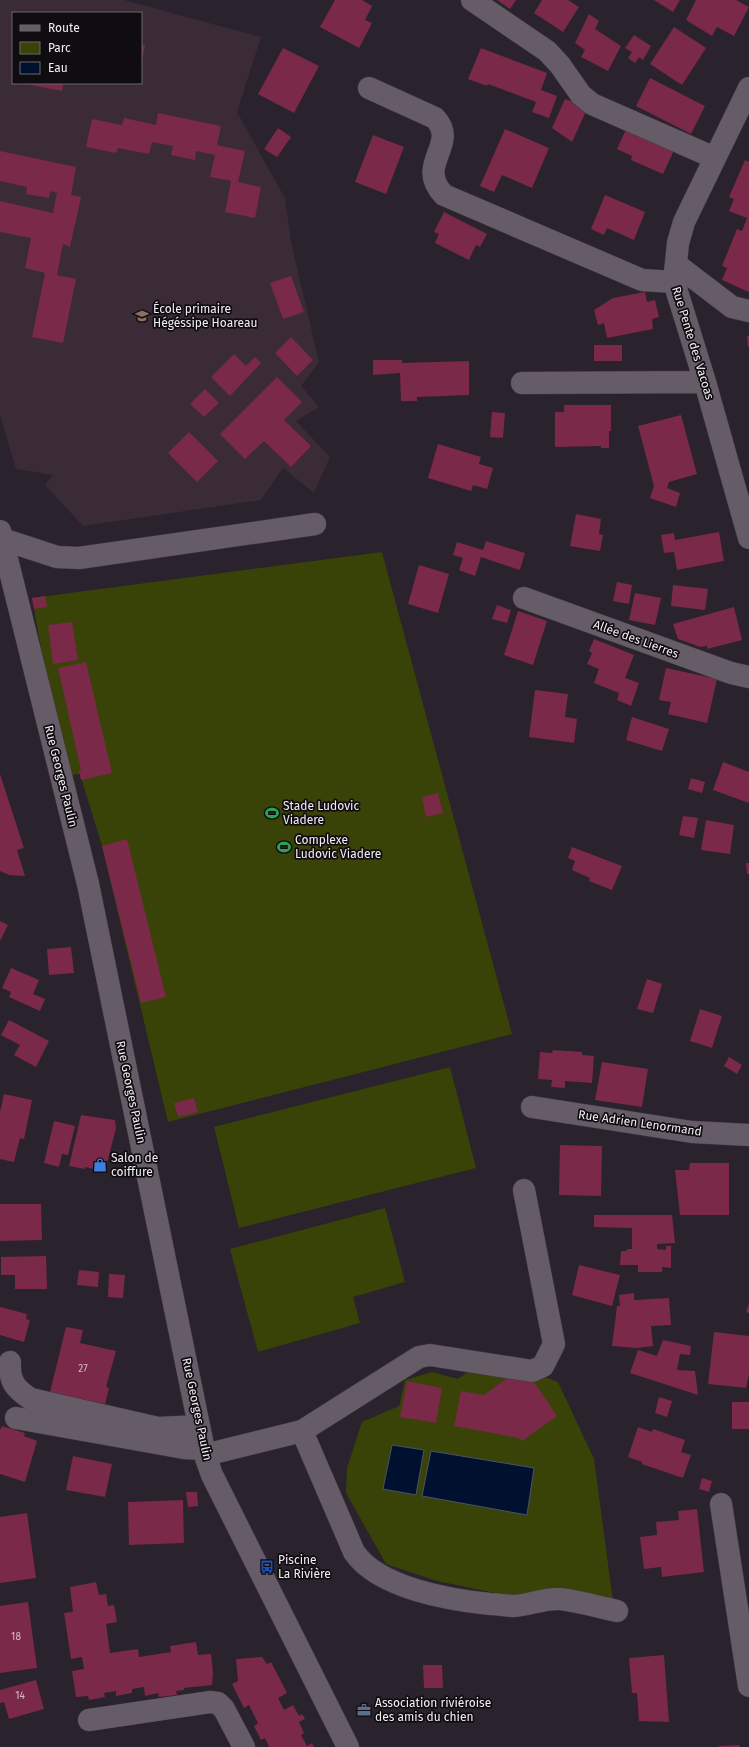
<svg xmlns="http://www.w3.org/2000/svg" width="749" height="1747" viewBox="0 0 749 1747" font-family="'Fira Sans',sans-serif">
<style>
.education{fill:#3a2b36;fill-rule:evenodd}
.green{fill:#394207}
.water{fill:#001130;stroke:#49536a}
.building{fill:#7a2949}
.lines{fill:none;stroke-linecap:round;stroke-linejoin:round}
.minor-casing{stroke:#433d45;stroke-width:23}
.minor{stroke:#655c67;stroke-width:22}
.labels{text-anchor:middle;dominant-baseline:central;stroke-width:3.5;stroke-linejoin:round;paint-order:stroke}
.number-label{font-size:10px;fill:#d4bcc8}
.poi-label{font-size:12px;fill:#f2edf3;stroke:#100d11;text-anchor:start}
.street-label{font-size:12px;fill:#f2edf3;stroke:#100d11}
</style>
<rect width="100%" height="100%" fill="#2a222c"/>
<path class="education" d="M0 0H124L261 37 237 112 285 198 291 242 319 362 301 386 319 407 296 421 330 457 314 493 283 468 261 500 83 526 45 485 53 475 16 469 0 415ZM13 13H141V83H13Z"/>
<path class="green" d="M382 552 512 1034 168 1122 102 846 80 774 71 775 41 648 32 598Z
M450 1067 476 1168 239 1228 214 1127Z
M385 1208 405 1282 353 1297 360 1323 258 1352 230 1249Z
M476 1366 542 1376 558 1382 594 1459 613 1601 524 1599 437 1581 386 1564 346 1493 347 1468 362 1422 399 1406 405 1380 432 1372 458 1379Z"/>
<path class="water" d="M392 1445 424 1450 416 1495 383 1489Z
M431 1451 534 1468 527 1515 422 1496Z"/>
<path class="building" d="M335 0H362L372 6 365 20 372 23 359 48 320 27Z
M497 0H516L510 9Z
M542 0H568L579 7 563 32 534 13Z
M654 0H680L673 12Z
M696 0H736L749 7 734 36 717 27 712 36 686 20Z
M589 14 599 21 595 29 621 46 608 71 581 57 585 50 575 43Z
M674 27 706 48 682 85 650 64Z
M634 35 651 46 643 60 639 57 635 63 628 58 632 52 625 48Z
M141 45H145L142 61H141Z
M283 48 319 66 294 113 258 94Z
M481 48 547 73 541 90 557 96 549 118 532 112 536 102 488 84 487 86 468 79Z
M650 78 705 106 691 134 636 106Z
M31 83H63L62 91 30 85Z
M565 99 588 107 572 142 552 128Z
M158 113 221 126 217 145 245 151 238 182 261 187 255 218 225 212 231 181 210 177 215 155 196 151 195 160 171 155 173 146 152 142 149 154 118 148 116 153 86 147 92 119 122 125 124 118 156 125Z
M628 125 676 146 663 174 631 160 632 156 617 149Z
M278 128 291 137 277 157 264 149Z
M505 129 549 148 532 188 502 175 494 192 480 186Z
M373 135 404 147 386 194 355 182Z
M0 151 76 167 71 195 81 197 70 247 63 244 57 275 76 279 63 343 32 337 45 273 25 268 31 238 0 232V201L53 213 57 193 50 191 49 198 26 194 27 187 0 181Z
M745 160 749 162V292L722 280 727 268 722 266 737 229 742 231 747 218 729 211 734 199 729 197Z
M605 195 645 212 634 240 607 228 604 235 591 229Z
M444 212 487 234 480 247 476 245 469 260 435 243 439 234 434 232Z
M291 276 304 312 283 319 270 283Z
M645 292 647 302 655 300 659 317 652 319 653 329 607 338 604 323 598 325 594 310 613 298Z
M749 335V347H748L747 337Z
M291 337 313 360 297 376 275 353Z
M594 345H622V361H594Z
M234 354 246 366 255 357 261 363 230 396 211 377Z
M373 360H402V363L469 361V395L417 397V401H401L400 373 373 375Z
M277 377 302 402 284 420 311 446 291 467 264 441 245 459 220 434Z
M205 389 219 403 204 417 190 404Z
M564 405H611V431H609V448H601V446L555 447V412H564Z
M492 412 505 413 503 438 490 437Z
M681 415 697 474 669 482 667 488 680 493 676 507 650 498 654 486 638 426Z
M189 432 218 461 197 482 168 453Z
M438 444 481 457 479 464 493 468 487 489 473 485 471 491 428 478Z
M576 514 601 519 599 534 603 535 600 551 570 546Z
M719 532 724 561 677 570 674 552 664 553 661 535 674 533 675 540Z
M486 541 525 553 520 570 481 557 475 576 459 570 463 558 453 555 457 542 483 550Z
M419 565 449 574 438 613 408 604Z
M617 582 632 585 629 604 613 601Z
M673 585 708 589 705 610 671 606Z
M635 593 661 598 655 625 629 620Z
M45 596 47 607 34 609 32 598Z
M497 605 511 610 507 623 492 619Z
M734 607 742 640 707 649V646L700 647 678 639 673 624Z
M518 611 547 621 533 665 504 655Z
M72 622 78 660 53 664 48 625Z
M594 639 634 655 625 678 639 683 631 706 617 700 619 693 594 683 599 669 587 664 592 653 589 651Z
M86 662 112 773 81 780 79 771 81 770 58 668Z
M666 668 717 679 707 723 668 714 671 702 659 700Z
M535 690 568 694 565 717 577 719 574 743 529 737Z
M632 717 669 729 662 751 626 740Z
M723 762 749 772V803L713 790Z
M0 774 24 848 17 850 25 876 9 875 0 871Z
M691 778 705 782 702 793 688 789Z
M438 793 443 813 426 817 422 797Z
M683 816 698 818 694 838 679 835Z
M706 820 734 825 730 854 701 850Z
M127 839 166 997 141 1003 102 846Z
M572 847 622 866 612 890 589 881 590 878 572 870 575 861 568 858Z
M746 863H749V874H747Z
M0 921 8 925 0 941Z
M71 947 74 973 49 975 47 949Z
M11 968 39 980 33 994 45 999 40 1011 9 997 11 992 2 988Z
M647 979 662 984 653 1013 637 1009Z
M700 1009 722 1016 712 1048 690 1041Z
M9 1020 49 1041 36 1067 14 1055 20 1045 1 1035Z
M553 1050 582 1052V1055L594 1056 592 1083 565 1081V1088L551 1087 552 1080 538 1079 540 1052 552 1053Z
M729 1057 742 1065 737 1074 724 1066Z
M602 1062 648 1069 642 1107 595 1100Z
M4 1094 32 1100 24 1139 20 1138 14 1162 0 1159V1112Z
M194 1098 198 1112 178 1117 174 1103Z
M81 1115 115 1120 116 1128 105 1171 85 1167V1169L69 1166Z
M54 1121 75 1126 68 1155 62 1154 59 1167 44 1163Z
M560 1145 602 1146 601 1196 559 1195Z
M690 1163H729V1215H680L675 1170H689Z
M0 1204H41L42 1240 0 1241Z
M594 1215H672L675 1243 657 1244V1249L666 1250V1246H671V1268L662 1267V1272H638V1265H620L621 1251H627V1249H632V1228L594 1227Z
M46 1256 47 1289H15V1275H1V1257Z
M579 1265 620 1275 612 1306 572 1295Z
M79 1270 99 1272 98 1287 77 1285Z
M109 1274 125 1275 123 1298 108 1297Z
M634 1293V1300L669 1298 671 1325 651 1326 653 1346 637 1348 612 1346 617 1306H620L619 1295Z
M749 1303V1313L746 1312Z
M0 1307 27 1314 26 1319 30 1320 24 1342 0 1335Z
M66 1327 83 1330 80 1343 116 1351 106 1387 109 1388 105 1404 50 1392Z
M714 1332 749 1336V1374L746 1388 708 1384Z
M663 1340 691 1346 690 1355 680 1354 677 1370 695 1371 698 1395 630 1373 638 1350 657 1356Z
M507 1378 535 1383 557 1416 522 1441 519 1438 454 1426 461 1391 484 1395Z
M407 1381 442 1388 436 1423 400 1417Z
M659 1397 672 1401 667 1417 655 1413Z
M732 1402H749V1429H732Z
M2 1426 25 1433 24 1436 37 1441 25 1482 0 1474V1429H1Z
M638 1427 652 1432 653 1429 685 1440 681 1452 691 1455 683 1478 642 1464V1462L628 1457Z
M73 1456 112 1464 105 1497 66 1490Z
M702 1478 712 1481 709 1492 699 1489Z
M186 1492H197L198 1506 188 1507Z
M183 1500 184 1543 129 1545 128 1502Z
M697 1509 704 1572 662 1577 661 1567 644 1569 640 1537 657 1535 656 1522 679 1520 678 1511Z
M27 1513 36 1578 0 1583V1517Z
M96 1582 99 1595 106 1594 108 1606 114 1605 117 1622 106 1624 110 1653 138 1649 139 1657 171 1652 170 1646 196 1642 198 1655 211 1654 213 1673 212 1685 184 1688V1690L176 1691 177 1695 159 1697 158 1693 145 1696 144 1687 132 1689V1693L116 1696V1691L104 1693 105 1697 89 1700 88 1696 76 1697 72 1671 84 1669 82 1657 71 1659 64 1613 73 1612 70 1587Z
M28 1602 37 1668 0 1673V1606Z
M664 1655 669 1722 639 1721 637 1693H632L629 1658Z
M262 1657 267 1664 271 1662 287 1693 278 1698 284 1710 293 1705 299 1716 302 1714 305 1719 299 1722 304 1733 301 1735 307 1746 312 1743 314 1747H269L265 1738 261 1740 254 1726 258 1723 249 1705 244 1708 232 1684 238 1681 236 1659Z
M423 1665H442L443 1688H424Z
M36 1680 44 1709 9 1719 4 1702 0 1703V1690Z
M739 1745 740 1747H719V1746Z"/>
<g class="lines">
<g class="minor-casing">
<path id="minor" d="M472 0 547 51 560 65 581 95 592 104 715 158
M369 88 435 118C460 145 414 164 444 195L642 280 674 282
M749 88 684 222 678 243 674 282 705 382 749 538
M677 265 732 307 749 311
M522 383 705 382
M0 531 88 884 205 1455 212 1475 348 1747
M2 539 57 557 79 558 315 524
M524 598 731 673 749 677
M532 1107 692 1132 749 1135
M10 1362C9 1381 15 1389 31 1399L158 1428 199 1426
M16 1418 184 1448 204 1449
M302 1431 354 1552C378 1588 450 1600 490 1604 498 1604 507 1606 514 1606 529 1605 544 1598 560 1599 579 1601 598 1607 617 1611
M205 1455 302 1431 419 1357 430 1355 532 1371 543 1366 554 1344 524 1190
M721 1504 749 1686
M89 1720 210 1702 218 1703 224 1709 244 1747"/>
</g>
<use href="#minor" class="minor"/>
</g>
<defs>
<g id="school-bare" transform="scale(1.08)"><path d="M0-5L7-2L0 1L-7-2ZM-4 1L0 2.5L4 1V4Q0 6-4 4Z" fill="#8d6e63" stroke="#100d11" stroke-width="2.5" paint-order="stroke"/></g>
<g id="stadium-bare" transform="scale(1.08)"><path d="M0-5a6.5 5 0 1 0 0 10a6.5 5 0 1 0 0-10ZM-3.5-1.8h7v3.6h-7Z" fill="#2e9e5b" stroke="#100d11" stroke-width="2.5" paint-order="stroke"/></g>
<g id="shop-bare" transform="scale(1.08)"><path d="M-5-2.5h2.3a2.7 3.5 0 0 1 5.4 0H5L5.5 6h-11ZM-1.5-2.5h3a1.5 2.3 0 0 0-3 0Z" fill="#3f7fe0" stroke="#100d11" stroke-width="2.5" paint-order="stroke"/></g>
<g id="bus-bare" transform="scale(1.08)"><path d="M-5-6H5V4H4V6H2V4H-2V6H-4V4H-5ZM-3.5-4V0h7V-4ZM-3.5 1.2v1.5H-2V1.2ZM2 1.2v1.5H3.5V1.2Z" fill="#1a4fb4" stroke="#100d11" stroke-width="2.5" paint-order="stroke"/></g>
<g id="office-bare" transform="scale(1.08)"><path d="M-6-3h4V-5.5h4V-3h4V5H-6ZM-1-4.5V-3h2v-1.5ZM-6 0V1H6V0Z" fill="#5c6f8a" stroke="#100d11" stroke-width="2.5" paint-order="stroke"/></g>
</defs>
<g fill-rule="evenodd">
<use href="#school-bare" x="142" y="316"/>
<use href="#stadium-bare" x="272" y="813"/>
<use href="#stadium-bare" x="284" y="847"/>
<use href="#shop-bare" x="100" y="1165"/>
<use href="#bus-bare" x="267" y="1567"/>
<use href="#office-bare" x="364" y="1710"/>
</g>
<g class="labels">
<g class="number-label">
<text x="83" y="1369">27</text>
<text x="16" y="1637">18</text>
<text x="20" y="1696">14</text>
</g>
<g class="poi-label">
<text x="153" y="309">École primaire<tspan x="153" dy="14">Hégéssipe Hoareau</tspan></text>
<text x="283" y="806">Stade Ludovic<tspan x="283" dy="14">Viadere</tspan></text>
<text x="295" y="840">Complexe<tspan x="295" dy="14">Ludovic Viadere</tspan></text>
<text x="111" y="1158">Salon de<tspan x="111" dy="14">coiffure</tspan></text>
<text x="278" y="1560">Piscine<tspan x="278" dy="14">La Rivière</tspan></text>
<text x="375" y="1703">Association riviéroise<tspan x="375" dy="14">des amis du chien</tspan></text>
</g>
<g class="street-label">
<text transform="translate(693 343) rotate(73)">Rue Pente des Vacoas</text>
<text transform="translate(636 639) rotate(20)">Allée des Lierres</text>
<text transform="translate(61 776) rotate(76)">Rue Georges Paulin</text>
<text transform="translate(131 1092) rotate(78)">Rue Georges Paulin</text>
<text transform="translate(640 1123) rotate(8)">Rue Adrien Lenormand</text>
<text transform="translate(197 1409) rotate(78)">Rue Georges Paulin</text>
</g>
</g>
<rect x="12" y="12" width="130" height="72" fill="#100d11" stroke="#6a676b"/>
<rect x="20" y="25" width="20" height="6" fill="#655c67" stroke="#6a676b"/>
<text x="48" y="32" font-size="12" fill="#f2edf3">Route</text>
<rect x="20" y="42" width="20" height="12" fill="#394207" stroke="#6a676b"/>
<text x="48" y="52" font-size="12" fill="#f2edf3">Parc</text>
<rect x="20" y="62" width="20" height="12" fill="#001130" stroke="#6a676b"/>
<text x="48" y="72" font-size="12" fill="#f2edf3">Eau</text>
</svg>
